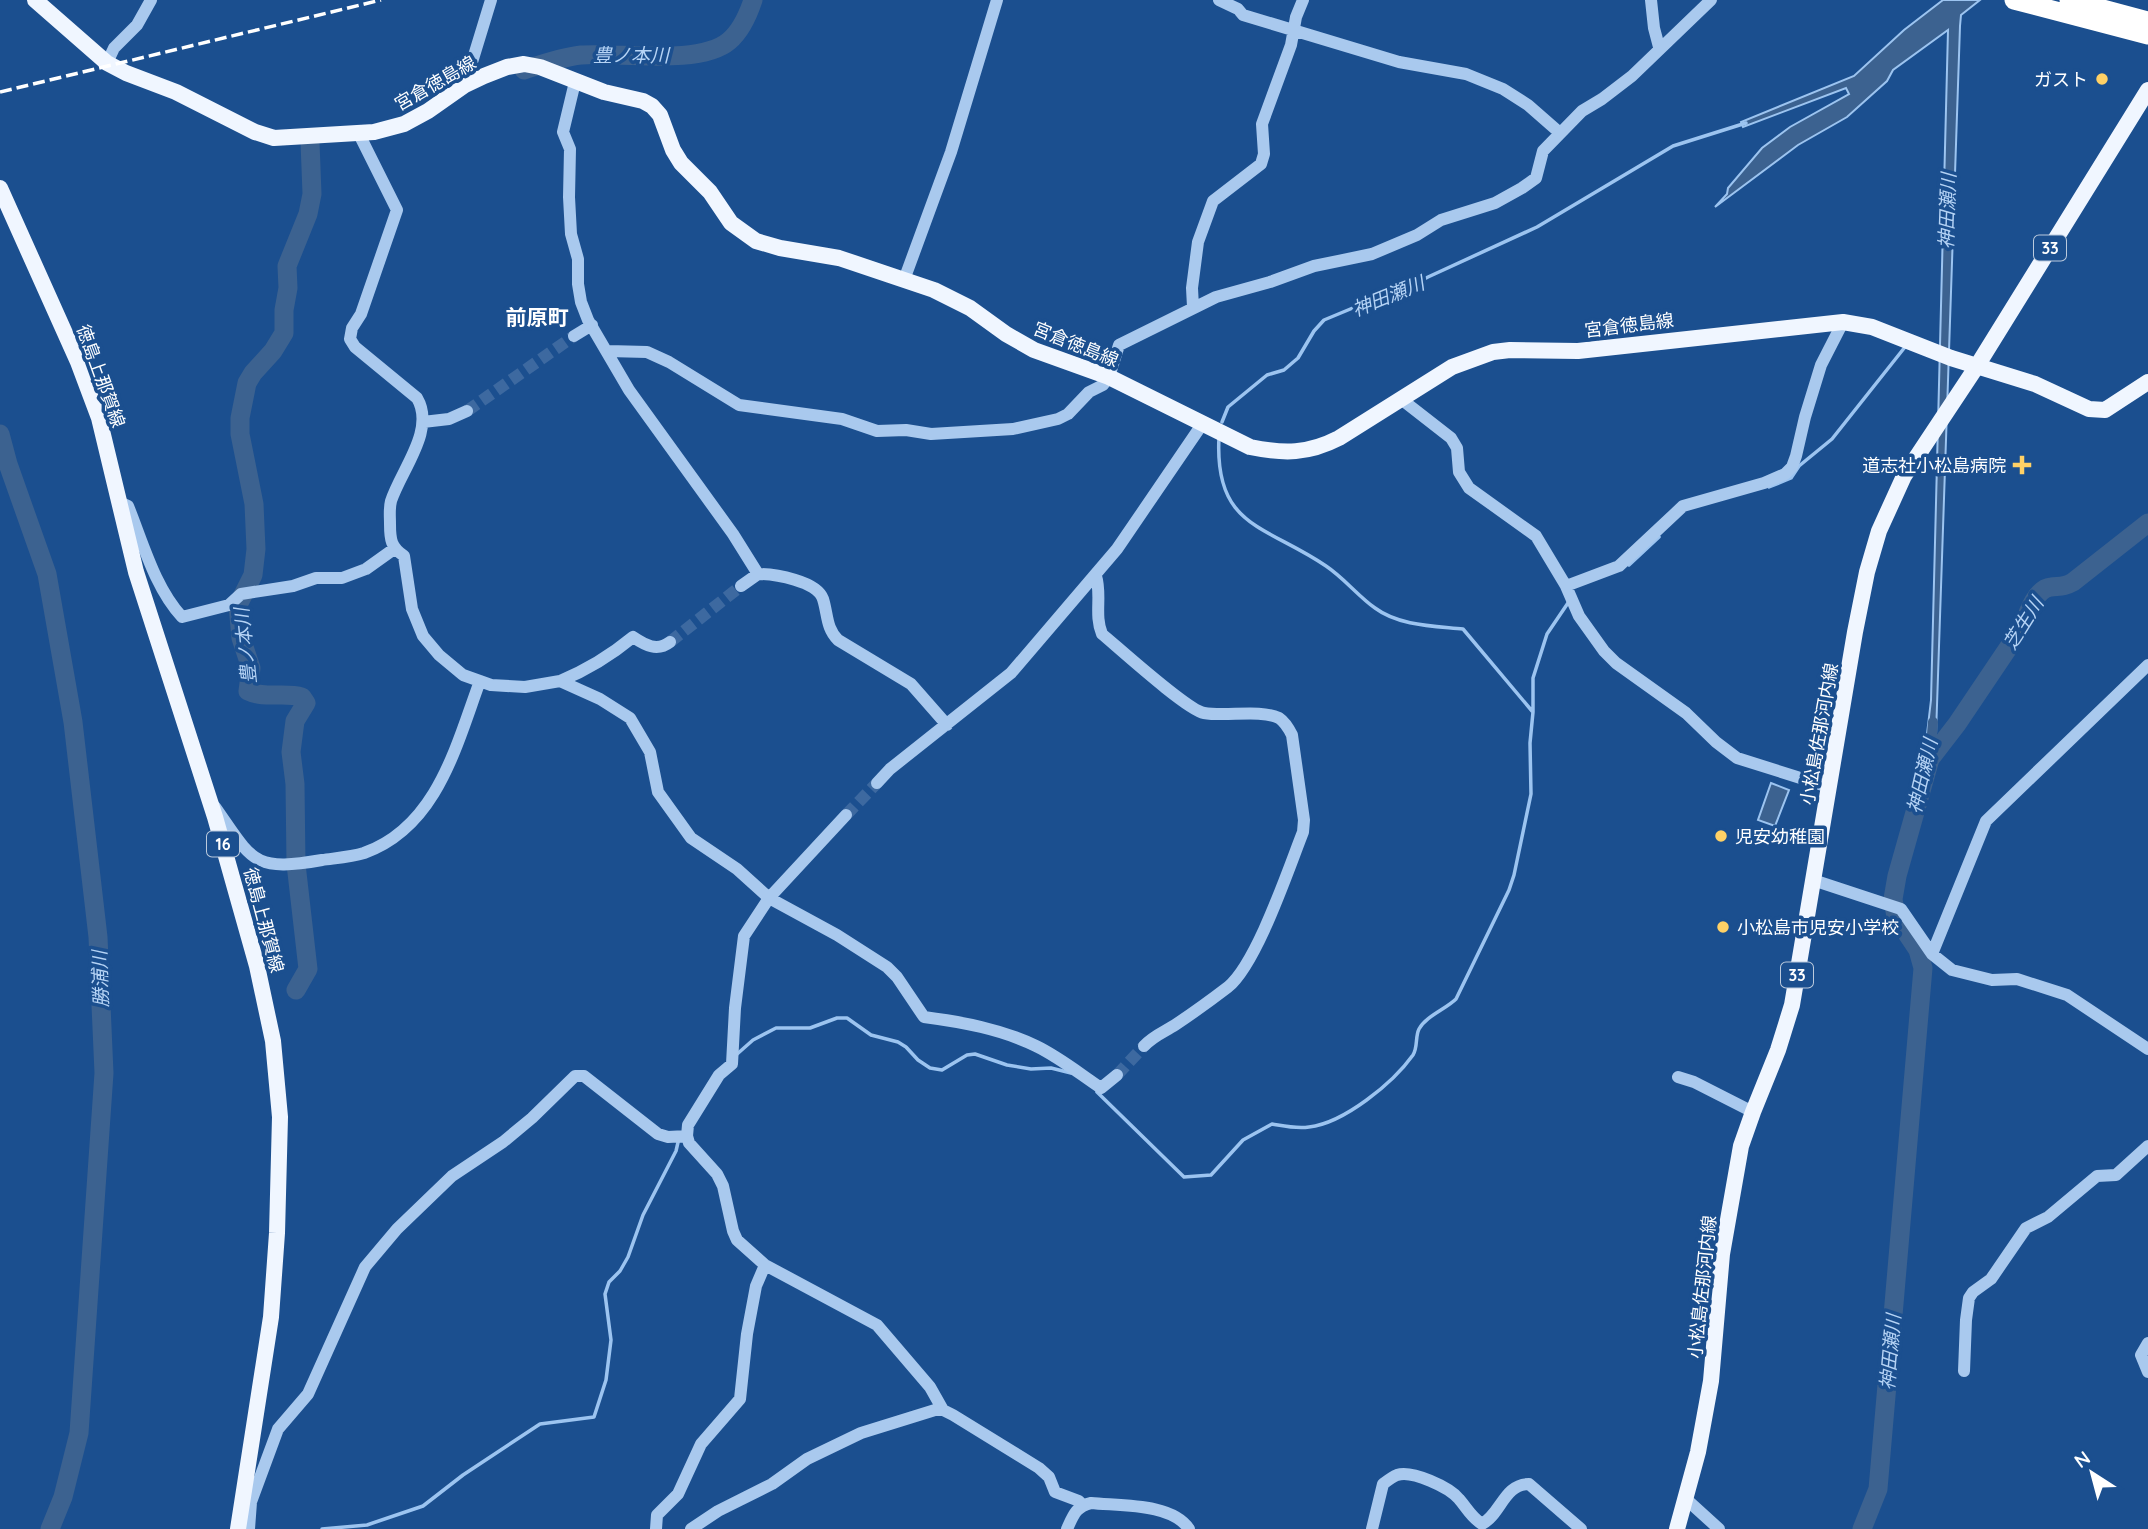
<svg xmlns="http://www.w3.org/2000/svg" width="2148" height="1529" viewBox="0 0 2148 1529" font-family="Quicksand,'Noto Sans JP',sans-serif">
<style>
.water{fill:#3c6290;stroke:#9cc4f0;stroke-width:2}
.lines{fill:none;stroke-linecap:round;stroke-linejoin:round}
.stream{stroke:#9cc4f0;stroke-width:3.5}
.canal{stroke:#3c6290;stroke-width:10}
.river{stroke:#3c6290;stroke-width:19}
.minor-tunnel{stroke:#3d69a0;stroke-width:12;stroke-dasharray:12 6;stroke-linecap:butt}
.minor{stroke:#a9c9ee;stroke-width:12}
.major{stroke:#f0f6ff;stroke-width:16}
.highway{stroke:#fff;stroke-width:19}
.rail{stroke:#fff;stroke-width:3.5;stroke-dasharray:12 5;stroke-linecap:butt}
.poi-dot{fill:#ffd166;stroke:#1b4f8f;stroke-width:2.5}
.labels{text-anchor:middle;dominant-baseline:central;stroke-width:7;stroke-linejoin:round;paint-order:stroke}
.shield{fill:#1b4f8f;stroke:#bbcadd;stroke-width:2}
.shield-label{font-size:16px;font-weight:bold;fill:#fff}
.poi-label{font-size:18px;fill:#fff;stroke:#1b4f8f;text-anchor:end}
.street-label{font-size:18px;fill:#fff;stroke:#1b4f8f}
.water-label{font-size:19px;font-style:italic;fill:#b5d3f5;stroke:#1b4f8f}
.quarter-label{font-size:21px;font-weight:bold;fill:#fff;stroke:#1b4f8f}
</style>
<rect width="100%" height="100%" fill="#1b4f8f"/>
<path class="water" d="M1943 0H1980L1961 15 1960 26 1936 735 1927 734 1931 700 1948 30 1893 70 1887 81 1847 117 1798 145 1715 207 1727 194 1728 188 1762 148 1790 127 1849 94 1846 88 1743 127 1741 122 1854 76 1904 30Z
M1771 783 1789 790 1775 826 1758 820Z"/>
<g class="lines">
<path class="stream" d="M1222 422 1228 407 1267 375 1284 370 1298 358 1314 331 1324 320 1360 305 1381 302 1428 277 1537 227 1673 146 1746 123
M1219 437C1214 528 1266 525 1326 566 1344 578 1358 596 1375 608 1399 626 1435 626 1463 629L1532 711
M1769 487 1791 478 1799 466 1832 439 1905 347
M1629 565 1659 537
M736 1055 753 1040 776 1028H810L837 1018H847L871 1035 898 1042 906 1047 918 1060 930 1068 942 1070 967 1055 975 1054 1007 1065 1031 1069 1051 1068 1071 1073
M1097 1092 1184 1177 1211 1175 1243 1140 1272 1124C1284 1126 1296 1129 1309 1127 1344 1123 1393 1083 1413 1055 1418 1047 1415 1037 1419 1029 1426 1016 1446 1009 1456 999L1509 890 1514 875 1531 794 1530 743 1533 712V678L1547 634 1570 600
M322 1529 367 1525 423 1506 463 1475 540 1424 594 1417 606 1380 611 1340 605 1294 609 1282 620 1271 628 1257 643 1215 676 1151 679 1138"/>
<path class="canal" d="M1930 759 1933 722"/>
<path class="river" d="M524 70C542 64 562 57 581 55 617 52 700 66 729 41 741 31 748 15 753 0
M0 434 8 464 47 574 73 722 98 937 104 1073 79 1433 63 1497 50 1529
M296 990 308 969 296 864 295 784 291 752 295 721 306 703 302 697C285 692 264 699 248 691L251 668 241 638 238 605 253 575 256 549 254 504 240 434V418L247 383 253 373 273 351 284 333V310L288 288 287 266 308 214 312 194 310 142
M1862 1529 1878 1489 1923 968 1918 950 1896 917 1893 899 1897 876 1930 759 1957 724 2025 623C2028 611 2037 588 2051 587 2061 586 2064 587 2073 582L2148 523"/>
<path class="minor-tunnel" d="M467 411 574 336
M670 642 741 586
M846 815 877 783
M1117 1075 1144 1046"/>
<path class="minor" d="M1219 0 1238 9 1243 15 1399 62 1466 74 1503 89 1528 105 1560 133
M1651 0 1654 28 1659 47
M107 63 114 48 137 25 151 0
M575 82 563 132 570 149 569 197 571 234 578 259V284L581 302 588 320 629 390 733 534 758 574C775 574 817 581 823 599 828 615 826 628 838 640L911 684 947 725
M465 85 491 0
M358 132 397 210 361 314 352 328 350 339 355 347 417 398C436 430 401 470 391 501 389 509 390 516 390 524 390 540 391 547 404 556L412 609 423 636 439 655 463 675 491 685 525 687 560 681 600 699 630 718 650 752 658 792 691 838 737 869 769 898 837 935 887 967 897 977 924 1017C962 1022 1001 1029 1036 1046 1059 1057 1080 1074 1101 1088L1117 1075
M904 280 951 152 997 0
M1193 307 1192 288 1198 242 1213 201 1261 164 1264 154 1262 124 1291 45 1296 17 1303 0
M574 336 592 325
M608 351 647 352 669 362 739 405 842 419 877 431 906 430 931 434 1013 429 1058 419 1068 414 1089 392 1103 385 1109 377 1119 345 1216 297 1270 282 1314 266 1372 254 1417 235 1441 220 1495 203 1522 188 1536 178 1543 151 1582 111 1602 99 1632 76 1711 0
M1401 399 1451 438 1457 448 1459 472 1469 488 1536 536 1566 586 1579 616 1604 651 1616 663 1686 713 1716 742 1737 758 1829 787
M423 422 449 419 467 411
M119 502 128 506C143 543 155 588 182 617L229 605 241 594 293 586 316 578H342L366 569 394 549
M1096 576C1102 595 1094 615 1102 634 1120 649 1187 710 1204 713 1226 717 1259 709 1279 718 1285 722 1289 729 1292 735L1304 820 1303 832C1288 870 1257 963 1228 987 1211 1000 1193 1013 1175 1025 1164 1032 1153 1036 1144 1046
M741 586 758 574
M1566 586 1619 566 1683 506 1764 483 1785 474 1792 467 1796 456 1805 417 1821 365 1843 322
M560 681C587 670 610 656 633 637 645 645 657 652 670 642
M877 783 890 769 1011 673 1117 549 1203 423
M215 807C253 861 252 872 322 860 336 858 351 857 364 853 437 827 456 746 480 681
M846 815 769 898 744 936 735 1008 732 1064 719 1075 688 1125 687 1136 689 1143 717 1174 723 1186 733 1231 737 1240 765 1265 877 1325 930 1387 943 1410
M1813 880 1901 909 1932 954 1952 970 1992 980 2017 979 2067 995 2148 1049
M1932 954 1986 821 2148 665
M1678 1077 1694 1082 1753 1112
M2148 1343 2141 1355 2148 1372
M1964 1371 1966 1320 1969 1298 1973 1292 1991 1279 2026 1228 2048 1217 2097 1176 2116 1175 2148 1146
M1686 1499 1719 1529
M249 1529 251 1502 278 1429 308 1394 365 1267 397 1229 452 1176 503 1142 532 1118 575 1076H584L658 1134 668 1137 687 1136
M656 1529 657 1515 678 1494 701 1444 740 1399 747 1334 756 1286 765 1265
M691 1529 718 1511 772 1484 807 1459 861 1433 935 1410H943L953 1415 1039 1468 1049 1477 1055 1492 1079 1501 1081 1505
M1067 1529C1073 1516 1076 1506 1091 1503 1120 1506 1172 1503 1189 1529
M1372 1529 1383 1484C1387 1481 1392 1477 1397 1475 1412 1470 1449 1487 1459 1499 1467 1508 1471 1517 1482 1524 1501 1514 1504 1484 1529 1484L1581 1529"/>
<path class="major" d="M35 0 107 63 126 73 176 92 255 132 274 138 374 132 404 124 428 111 465 85 484 76 507 67 524 64 540 67 604 92 643 101 652 106 660 115 673 150 681 163 710 192 731 223 756 241 780 248 839 258 934 290 970 308 1006 334 1034 350 1109 377 1250 447C1284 454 1308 454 1339 438L1452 367 1493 352 1510 350 1578 351 1843 322 1872 327 1951 358 2035 384 2089 409 2105 410 2148 382
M0 188 78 362 99 418 136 572 215 817 257 966 273 1041 280 1117 277 1233 271 1317 238 1529
M1677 1529 1698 1452 1711 1381 1722 1254 1741 1146 1753 1112 1778 1050 1792 1005 1855 632 1867 572 1879 531 1904 476 1977 366 2148 90"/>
<path class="highway" d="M2014 0 2148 35
M2069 0 2148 21"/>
<path class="rail" d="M0 92 381 0"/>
</g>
<g class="poi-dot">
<circle cx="2102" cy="79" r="7"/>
<path d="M2018.5 454.5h7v7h7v7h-7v7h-7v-7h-7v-7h7z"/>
<circle cx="1721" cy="836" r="7"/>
<circle cx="1723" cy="927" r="7"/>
</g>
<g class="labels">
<g class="shield">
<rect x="2034" y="235.5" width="32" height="25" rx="5"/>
<rect x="207" y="831.5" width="32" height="25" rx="5"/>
<rect x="1781" y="962.5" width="32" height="25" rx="5"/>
</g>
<g class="shield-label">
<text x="2050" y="248">33</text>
<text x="223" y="844">16</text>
<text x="1797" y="975">33</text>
</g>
<g class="poi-label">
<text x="2088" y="79">ガスト</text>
<text x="2006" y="465">道志社小松島病院</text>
<text x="1735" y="836" text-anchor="start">児安幼稚園</text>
<text x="1737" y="927" text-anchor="start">小松島市児安小学校</text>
</g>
<g class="street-label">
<text transform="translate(435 83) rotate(-30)">宮倉徳島線</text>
<text transform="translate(1629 325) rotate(-7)">宮倉徳島線</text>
<text transform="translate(1076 344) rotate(22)">宮倉徳島線</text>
<text transform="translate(101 376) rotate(70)">徳島上那賀線</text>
<text transform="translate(1819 734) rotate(-80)">小松島佐那河内線</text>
<text transform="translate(264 920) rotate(75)">徳島上那賀線</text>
<text transform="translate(1702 1287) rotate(-84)">小松島佐那河内線</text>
</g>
<g class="water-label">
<text x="631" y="55">豊ノ本川</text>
<text transform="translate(1947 211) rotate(-88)">神田瀬川</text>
<text transform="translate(1388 296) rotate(-22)">神田瀬川</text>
<text transform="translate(2023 623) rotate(-58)">芝生川</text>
<text transform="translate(245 646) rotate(-96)">豊ノ本川</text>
<text transform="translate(1922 776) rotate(-77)">神田瀬川</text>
<text transform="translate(100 979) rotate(-92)">勝浦川</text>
<text transform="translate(1890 1352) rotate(-85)">神田瀬川</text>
</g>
<g class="quarter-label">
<text x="537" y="317">前原町</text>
</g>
</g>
<g transform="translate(2092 1473) rotate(324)" stroke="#1b4f8f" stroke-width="5" paint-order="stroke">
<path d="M0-5L12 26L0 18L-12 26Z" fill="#ffffff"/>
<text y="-10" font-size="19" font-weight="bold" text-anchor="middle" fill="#ffffff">N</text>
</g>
</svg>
